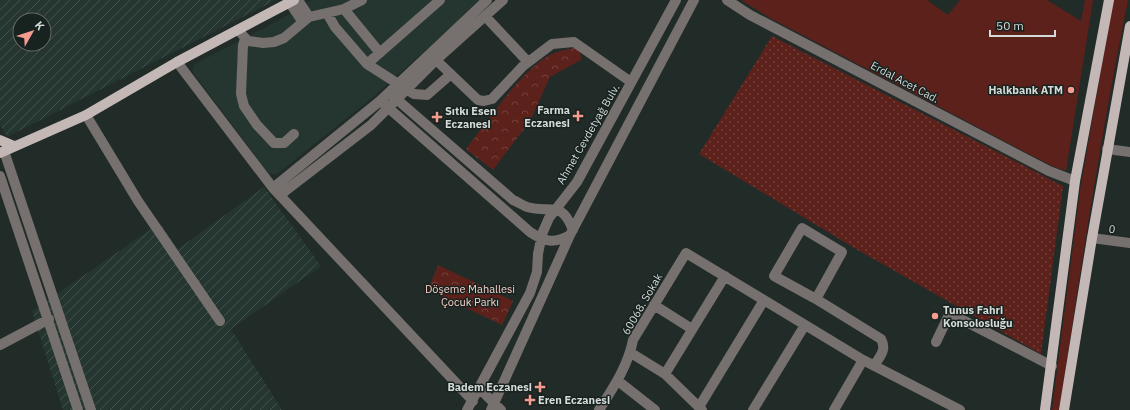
<svg xmlns="http://www.w3.org/2000/svg" width="1130" height="410" viewBox="0 0 1130 410" font-family="'IBM Plex Sans',sans-serif">
<style>
.built{fill:#253631}
.industrial{fill:url(#industrial-furrows);fill-rule:evenodd}
.grass{fill:#5d211c}
.park{fill:url(#park-crowns)}
.garden{fill:url(#garden-dots)}
.lines{fill:none;stroke-linecap:round;stroke-linejoin:round}
.minor{stroke:#76706f;stroke-width:10}
.major{stroke:#c3b8b6;stroke-width:10}
.poi-dot{fill:#f59c91;stroke:#18221f;stroke-width:1.5}
.labels{text-anchor:middle;dominant-baseline:central;stroke-width:3;stroke-linejoin:round;paint-order:stroke}
.street-label{font-size:11px;fill:#d4dbd9;stroke:#18221f}
.poi-label{font-size:11px;font-weight:bold;fill:#d4dbd9;stroke:#18221f;text-anchor:end}
.park-label{font-size:11px;fill:#f8cec8;stroke:#18221f}
</style>
<defs>
<pattern id="industrial-furrows" width="10" height="10" patternUnits="userSpaceOnUse"><rect width="10" height="10" fill="#253631"/><path d="M-1 1l2-2M0 10L10 0M9 11l2-2" fill="none" stroke="#44524e"/></pattern>
<pattern id="park-crowns" width="20" height="18" patternUnits="userSpaceOnUse"><rect width="20" height="18" fill="#5d211c"/><path d="M2 6a3 3 0 1 1 6 0M12 15a3 3 0 1 1 6 0" fill="none" stroke="#73413c"/></pattern>
<pattern id="garden-dots" width="8" height="8" patternUnits="userSpaceOnUse"><rect width="8" height="8" fill="#5d211c"/><path d="M2 2h.1M6 6h.1" fill="none" stroke="#73413c" stroke-width="1.8" stroke-linecap="round"/></pattern>
</defs>
<rect width="100%" height="100%" fill="#212b28"/>
<path class="built" d="M312 0H482L373 97 277 174H269L192 71 195 64 281 19Z"/>
<path class="industrial" d="M0 0H276L7 137 0 125ZM20 20H44V44H20Z
M264 187 321 266 231 329 282 410H63L32 311 160 223 178 249Z"/>
<path class="grass" d="M741 0H927L948 15 960 0H1047L1081 21 1085 0H1093L1066 171 1050 165 770 18Z
M1113 0H1128C1101 133 1081 266 1061 400L1059 410H1052L1080 191Z"/>
<path class="park" d="M574 48 580 49 581 60 550 77 530 121 493 170 466 149C486 123 518 75 545 58 553 52 564 50 574 48Z
M438 265 513 301 502 325 428 290Z"/>
<path class="garden" d="M772 36 1063 186 1041 354 856 249 699 154Z"/>
<g class="lines">
<path class="minor" d="M298 0 309 17
M727 0 750 15 1049 171 1075 181
M289 2 302 21
M344 9 380 53
M327 13 335 27 367 64 414 94 427 95 451 74
M485 16 528 62
M238 30 248 41 263 43 274 42 284 38 309 17 344 9 362 0
M245 39 243 45 241 94 244 106 257 125 274 143H284L294 134
M436 60 478 100 484 101 492 99 523 66 552 44 574 42 631 82
M177 62 273 188 473 401
M367 64 440 0
M393 96 513 200C518 202 522 205 527 207 551 214 561 199 573 230
M384 104 530 232C545 242 554 244 570 235
M86 115 138 201 220 321
M1107 149 1130 152
M4 151 91 410
M0 176 78 410
M273 188 380 101 487 0
M280 195 371 125 436 60 503 0
M1092 238 1130 243
M816 299 842 252 802 228 774 276 816 299 881 339C887 350 880 356 874 366
M654 305 692 329
M936 342 948 317 951 314 1052 366
M0 345 49 319
M631 353 665 374 702 410
M665 374 725 276
M618 381 655 410
M480 389 501 410
M699 407 764 300
M467 410 530 293 537 272 538 254 542 234 549 218 577 182 676 0
M491 410 570 235 694 0
M599 410C613 388 628 366 633 340L686 253 863 360 960 410
M753 410 805 325
M834 410 863 360"/>
<path class="major" d="M0 140 14 146
M0 153 86 115 177 62 294 0
M1045 410 1075 181 1109 0
M1064 410 1092 238 1130 26"/>
</g>
<g class="poi-dot">
<circle cx="1071" cy="90" r="4"/>
<path d="M576 110h4v4h4v4h-4v4h-4v-4h-4v-4h4z"/>
<path d="M435 111h4v4h4v4h-4v4h-4v-4h-4v-4h4z"/>
<circle cx="935" cy="316" r="4"/>
<path d="M538 381h4v4h4v4h-4v4h-4v-4h-4v-4h4z"/>
<path d="M528 394h4v4h4v4h-4v4h-4v-4h-4v-4h4z"/>
</g>
<g class="labels">
<g class="street-label">
<text transform="translate(905 82) rotate(28)">Erdal Acet Cad.</text>
<text transform="translate(588 134) rotate(-60)">Ahmet Cevdetyağ Bulv.</text>
<text transform="translate(1112 229) rotate(8)">0</text>
<text transform="translate(642 304) rotate(-60)">60068. Sokak</text>
</g>
<g class="poi-label">
<text x="1063" y="90">Halkbank ATM</text>
<text x="570" y="110">Farma<tspan x="570" dy="13">Eczanesi</tspan></text>
<text x="445" y="111" text-anchor="start">Sıtkı Esen<tspan x="445" dy="13">Eczanesi</tspan></text>
<text x="943" y="310" text-anchor="start">Tunus Fahri<tspan x="943" dy="13">Konsolosluğu</tspan></text>
<text x="532" y="387">Badem Eczanesi</text>
<text x="538" y="400" text-anchor="start">Eren Eczanesi</text>
</g>
<g class="park-label">
<text x="470" y="289">Döşeme Mahallesi<tspan x="470" dy="13">Çocuk Parkı</tspan></text>
</g>
</g>
<g transform="translate(32 32) rotate(51)"><circle r="19" fill="#18221f" stroke="#636c69"/>
<path d="M0-3L7 15L0 10L-7 15Z" fill="#f59c91"/>
<text y="-6" font-size="11" font-weight="bold" text-anchor="middle" fill="#d4dbd9">K</text>
</g>
<path d="M990 30v6h65v-6" fill="none" stroke="#d4dbd9" stroke-width="2"/>
<text x="996" y="30" font-size="12" fill="#d4dbd9" stroke="#18221f" stroke-width="3" paint-order="stroke">50 m</text>
</svg>
